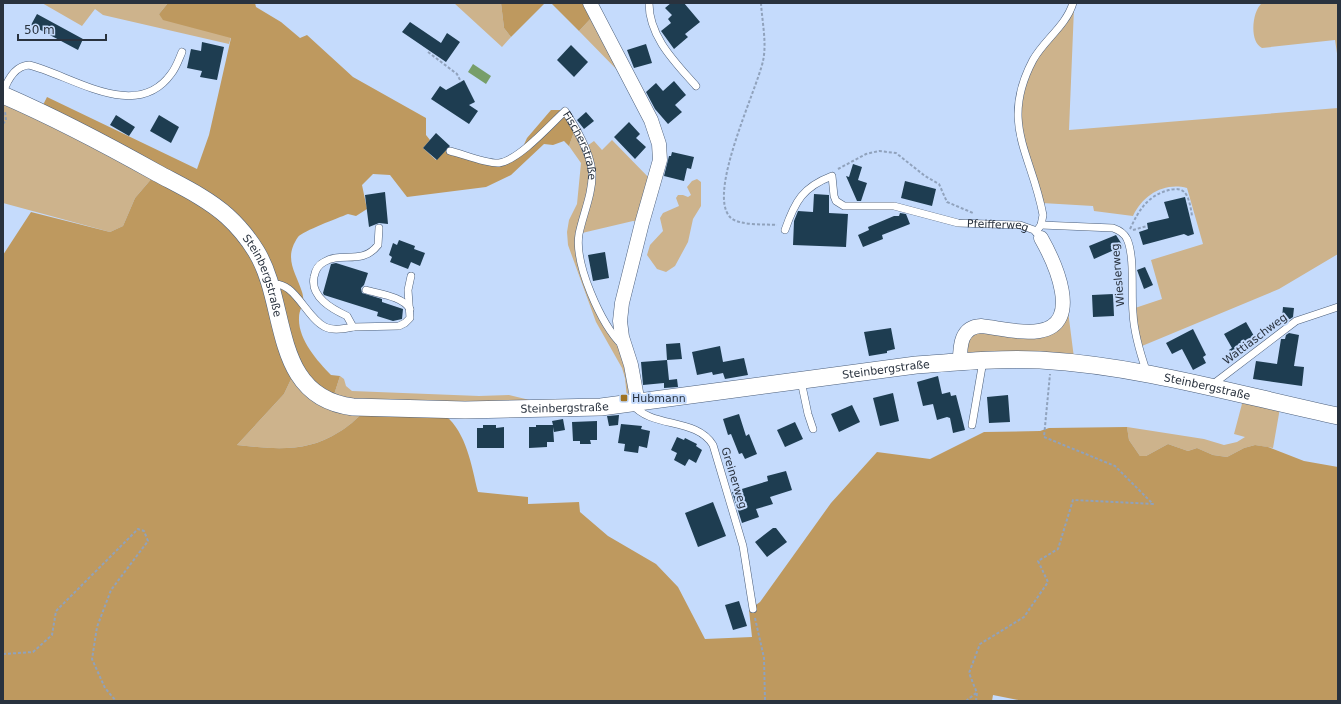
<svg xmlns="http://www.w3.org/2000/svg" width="1341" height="704" viewBox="0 0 1341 704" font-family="'DejaVu Sans',sans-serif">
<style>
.green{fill:#cdb38c}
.forest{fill:#be995f}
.water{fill:#779e69}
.building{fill:#1e3d51}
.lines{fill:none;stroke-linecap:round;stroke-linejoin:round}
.service-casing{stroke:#4c5f7b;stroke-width:8}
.minor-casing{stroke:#4c5f7b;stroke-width:15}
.tertiary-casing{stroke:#4c5f7b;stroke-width:18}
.path{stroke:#90a2bc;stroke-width:2;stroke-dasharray:3 2;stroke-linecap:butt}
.service{stroke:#fff;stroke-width:7}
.minor{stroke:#fff;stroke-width:14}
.tertiary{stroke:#fff;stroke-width:17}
.poi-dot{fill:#9f7323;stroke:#c5dbfc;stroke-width:1.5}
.labels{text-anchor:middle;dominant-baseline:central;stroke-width:4;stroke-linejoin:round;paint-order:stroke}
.street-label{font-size:11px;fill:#29323e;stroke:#c5dbfc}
.poi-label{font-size:11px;fill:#29323e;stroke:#c5dbfc;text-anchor:start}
</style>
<rect width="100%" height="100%" fill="#c5dbfc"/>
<path class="green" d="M42 3H168L159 14 231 37 229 44 103 15 95 9 82 26Z
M454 3H501L504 28 511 37 502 47Z
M1262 3H1338V60L1335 40 1262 48C1249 42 1252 11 1262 3Z
M1074 8 1069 130 1338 108V254L1279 289 1142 346 1139 339 1135 308 1162 299 1151 260 1203 244 1187 188C1164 182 1143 195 1133 216L1094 211 1093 206 1042 203C1026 152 1008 111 1036 59 1046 41 1062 24 1074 8Z
M593 16 624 77 579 31Z
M3 101 153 177 135 198 123 226 110 232 3 203Z
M574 132 586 159 589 173 579 264 599 317 619 349 631 384 627 398 625 378 622 368 596 322 568 245 567 232 569 220 577 204 581 163 569 146Z
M612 140 652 181 639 222 633 221 582 233 592 196 587 146 594 141 602 150Z
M697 179 701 182V206L693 219 688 242 675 266 666 272 657 269 647 255 650 245 663 231 660 218 663 213 679 206 676 198 678 195H683L688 197 691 195 687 187 692 181Z
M1067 303 1074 358 968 355 964 345 973 331 1033 335Z
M293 375 363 413C356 419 348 427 339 432 307 453 272 449 237 445L284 394Z
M340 376 344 379 346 386 352 391 479 396 509 395 546 404 465 405 333 398Z
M1243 400 1280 408 1273 448 1255 445 1244 448 1227 457 1213 455 1197 448 1188 451 1168 444 1146 456H1140L1129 440 1127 427 1204 439 1224 445 1237 442 1245 437 1234 434Z"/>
<path class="forest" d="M168 3H255L256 7 281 22 300 38 307 35 353 77 426 118V135L430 140 423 148 436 160 446 150 494 162 521 151 527 138 551 110H561L574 132 569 146 564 141 553 145 544 144 511 175 486 187 407 197 390 175 373 174 362 185 367 209 356 216 348 214C338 218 303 231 298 237 283 259 296 272 302 292 306 305 299 307 299 318 298 339 317 361 331 375L340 376 333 398 306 376 248 230 42 107 47 97 197 169 209 135 231 38 163 20 159 14Z
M501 3H545L511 37 504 28Z
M551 3H587L593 16 579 31Z
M153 177 214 211 252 255 293 375 284 394 237 445C273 449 307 453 339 432 348 427 356 419 363 413L445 415C467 434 471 464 478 492L528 497V504L579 502 580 512 608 536 656 564 678 587 705 639 752 637 749 610 760 602 831 503 877 452 930 459 984 432 1040 431 1049 428 1127 427 1129 440 1140 456H1146L1168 444 1188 451 1197 448 1213 455 1227 457 1244 448 1255 445 1268 447 1304 461 1338 467V701H1023L993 695 992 701H3V255L31 212 110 232 123 226 135 198Z"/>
<path class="water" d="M473 64 491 76 486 84 468 72Z"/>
<path class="building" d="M671 3H684L700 22 685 34 688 37 674 49 661 31 671 23 668 19 672 15 665 8Z
M37 14 83 39 78 50 31 25Z
M410 22 441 43 447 33 460 42 446 62 402 32Z
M202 42 224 47 217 80 200 77 202 71 187 68 191 49 201 51Z
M646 44 652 63 634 68 627 50Z
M571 45 588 62 574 77 557 60Z
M464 80 475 102 469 105 478 111 469 124 431 99 440 86 446 90Z
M674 81 686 95 675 105 682 112 668 124 655 109 646 92 656 83 663 91Z
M586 112 594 121 584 129 577 120Z
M116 115 135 127 129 136 110 125Z
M159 115 179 127 171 143 150 131Z
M629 122 640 134 636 138 646 147 635 159 614 137Z
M436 133 450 146 437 160 423 148Z
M672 152 694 157 691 169 687 168 684 181 664 176 669 156H671Z
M853 164 862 167 858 180 867 183 861 201H857L846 176 849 177Z
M905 181 936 189 932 206 901 198Z
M385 192 388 224 379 223 369 227 365 195Z
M814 194 829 195V213L848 214 846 247 793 245 794 221 798 211 813 212Z
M1185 197 1194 234 1188 236 1184 234 1143 245 1139 232 1148 229 1147 223 1169 218 1164 202Z
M900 213 906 214 910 224 882 235 883 239 863 247 858 235 869 230 868 227 894 216H899Z
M1116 235 1123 246 1094 259 1089 246Z
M399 240 415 246 414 249 425 253 420 266 411 262 408 269 390 262 392 257 389 255 393 243 397 245Z
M605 252 609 278 593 281 588 255Z
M336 263 368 273 364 285 361 288 362 293 382 299V302L403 309 402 319 393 321 377 316 378 312 324 295 323 293 331 264Z
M1145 267 1153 285 1144 289 1137 270Z
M1113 294 1114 316 1093 317 1092 295Z
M1283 307 1294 308 1293 317 1290 319 1282 318Z
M1246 322 1254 336 1241 343 1245 351 1233 357 1229 350 1232 348 1224 334Z
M891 328 895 349 887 351V353L869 356 864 332Z
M1193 329 1206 355 1203 357 1206 363 1193 370 1182 349 1172 354 1166 343Z
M1289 333 1299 335 1294 366 1304 367 1302 386 1253 379 1256 361 1277 364 1281 339H1285L1286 335Z
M680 343 682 359 667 360 666 344Z
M720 346 723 362 744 358 748 375 725 379 723 373 713 375 712 372 697 375 692 352Z
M667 360 669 380 677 379 678 387 664 388V383L643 385 641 362Z
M938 376 942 394 950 392 951 396 956 395 965 430 953 433 950 418 947 417 937 420 933 404 923 406 917 382Z
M893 393 899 421 880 426 873 398Z
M1008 395 1010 422 989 423 987 397Z
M852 405 860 422 839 432 831 414Z
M739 414 746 436 749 434 757 454 745 459 742 453 739 454 731 434 728 435 723 419Z
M619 415 618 425 609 426 607 416Z
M563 419 565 430 554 432 553 427 554 442H547V447L529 448V427H536V425H553L552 421Z
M597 421V440H590L591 444H580V441H573L572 422Z
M795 422 803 439 785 447 777 430Z
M621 424 642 426 641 429 650 431 647 448 639 446 638 453 624 451 625 444 618 443Z
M483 425H496V428L504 427V448H477V428H483Z
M677 437 684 440 685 438 697 444 696 446 702 450 696 463 689 459 685 466 674 460 677 453 671 450Z
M786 471 792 490 770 497 773 504 756 509 759 517 742 523 732 492 768 481 767 476Z
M713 502 726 536 698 547 685 513Z
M773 528H776L787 542 767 557 755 542Z
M739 601 747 626 733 630 725 605Z"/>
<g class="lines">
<g class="service-casing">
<g id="service">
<path d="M649 3C649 37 675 62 696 86"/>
<path d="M3 93C7 81 15 66 29 65 71 75 136 123 171 74 176 68 179 59 182 52"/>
<path id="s1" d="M450 151C463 154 486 164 499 163 519 160 550 125 565 111 576 128 590 151 592 172 593 193 583 214 579 234 574 264 601 324 622 345"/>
<path d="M1041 225 1113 228C1119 230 1124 233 1127 239 1135 257 1131 293 1133 313 1134 334 1140 353 1147 373"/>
<path d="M379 228 378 245C362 266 341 251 324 262 318 265 315 271 314 277 310 297 332 309 347 316L353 327 399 326 405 323 410 318 408 290 411 276"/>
<path id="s2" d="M785 230C795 201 803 187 832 176L834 196 836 201 844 206H894L958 223 1020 225 1034 230 1041 238"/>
<path d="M1036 232 1041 225 1043 215C1032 154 999 124 1033 60 1044 40 1066 26 1073 3"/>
<path d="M270 285C294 278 305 317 325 327 333 331 344 329 353 327"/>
<path d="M366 290C379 294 402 296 410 309"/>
<path d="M801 381 808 414 813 429"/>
<path d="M1212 385 1296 321 1338 307"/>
<path d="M632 404C652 429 696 417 713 445L743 546 753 609"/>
<path d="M972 425 983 361"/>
</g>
</g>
<g class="minor-casing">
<path id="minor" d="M590 3 651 120 659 144 660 160 642 223 622 303 620 321 622 337 631 365 638 403
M960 361C960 345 961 327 981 326 999 328 1021 334 1039 331 1084 324 1054 261 1041 238"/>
</g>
<g class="tertiary-casing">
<g id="tertiary">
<path id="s3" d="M3 95C56 118 107 145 157 173 181 186 207 198 227 216 238 226 248 238 256 251 289 304 270 397 353 407L465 410 601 407 916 365C957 362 999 358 1040 360 1142 366 1239 395 1338 416"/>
</g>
</g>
<path class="path" d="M761 3C762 21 767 43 763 61 756 92 707 193 730 217 738 226 766 224 777 225
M428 52 457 74 461 82
M3 124 6 120 5 111
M838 169 866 154 879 151 896 153 925 176 939 184 947 202 973 213
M1130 229C1139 210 1147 196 1169 190 1173 189 1181 188 1184 192 1189 196 1191 209 1192 216
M1133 230 1147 226
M755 618 764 658 765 701
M3 654 33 652 52 635 56 611 138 529 144 531 148 541 111 590 97 627 92 659 105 688 116 701
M966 701 976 693
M976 701 977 693 969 673 980 644 1024 617 1048 582 1038 561 1058 549 1073 500 1153 504 1115 466 1044 437 1050 374"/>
<use href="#service" class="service"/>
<use href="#minor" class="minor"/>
<use href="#tertiary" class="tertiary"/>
</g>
<rect class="poi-dot" x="620" y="394" width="8" height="8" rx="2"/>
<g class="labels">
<g class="street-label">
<text stroke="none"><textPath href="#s1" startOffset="174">Fischerstraße</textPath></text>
<text stroke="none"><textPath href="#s2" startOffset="266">Pfeifferweg</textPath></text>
<text transform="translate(1118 275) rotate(-95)">Wieslerweg</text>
<text stroke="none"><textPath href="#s3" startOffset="326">Steinbergstraße</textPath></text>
<text transform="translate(1255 339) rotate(-37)">Wattiaschweg</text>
<text stroke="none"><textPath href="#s3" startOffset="1033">Steinbergstraße</textPath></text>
<text stroke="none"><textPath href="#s3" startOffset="1357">Steinbergstraße</textPath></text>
<text stroke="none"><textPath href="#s3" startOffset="709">Steinbergstraße</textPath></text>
<text transform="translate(734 478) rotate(73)">Greinerweg</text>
</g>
<g class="poi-label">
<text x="632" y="398">Hubmann</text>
</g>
</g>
<rect width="1341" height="704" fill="none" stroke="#29323e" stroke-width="8"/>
<path d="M18 34v6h88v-6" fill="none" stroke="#29323e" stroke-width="2"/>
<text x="24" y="34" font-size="12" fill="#29323e" stroke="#c5dbfc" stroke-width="3" paint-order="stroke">50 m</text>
</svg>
